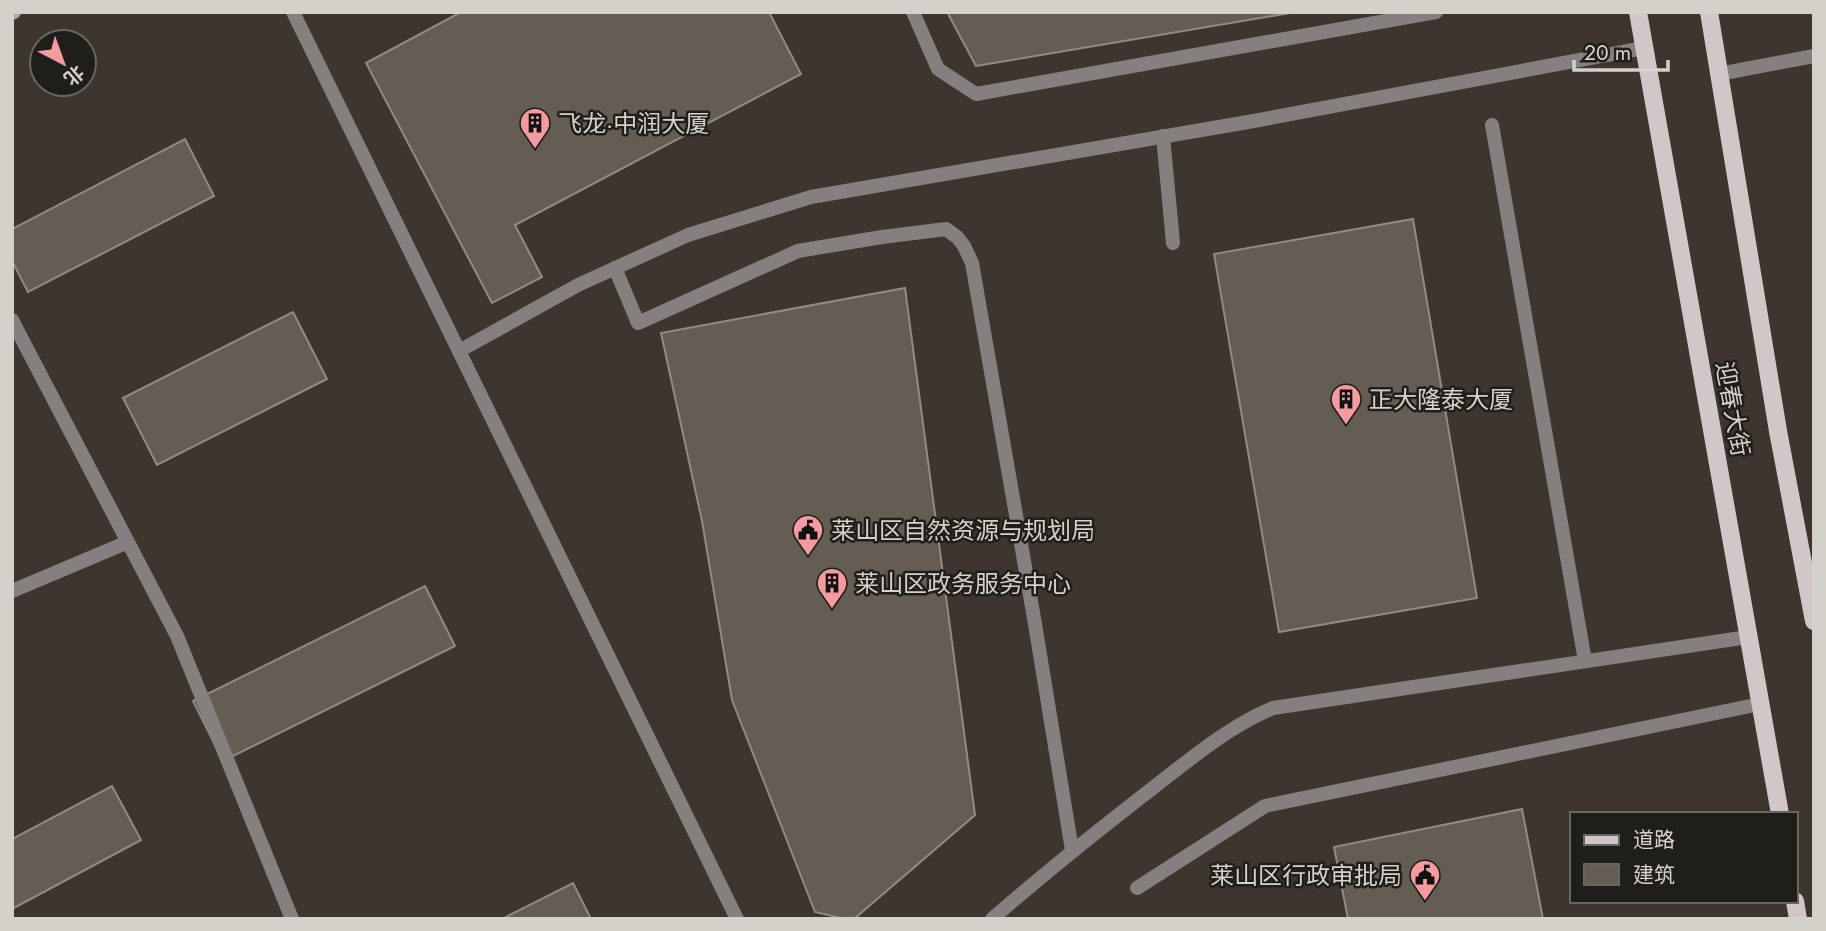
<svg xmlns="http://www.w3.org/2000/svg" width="1826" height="931" viewBox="0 0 1826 931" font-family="Jost,'Noto Sans SC',sans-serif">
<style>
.building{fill:#635d54;stroke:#918b81;stroke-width:2}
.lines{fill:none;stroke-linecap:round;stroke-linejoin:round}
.service{stroke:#857f80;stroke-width:14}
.minor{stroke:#857f80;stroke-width:14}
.secondary{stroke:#b1a7a8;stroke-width:14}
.primary{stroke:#d3c6c8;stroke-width:18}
.labels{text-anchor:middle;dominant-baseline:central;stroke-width:5;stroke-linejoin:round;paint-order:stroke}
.poi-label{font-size:24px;fill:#d4d1cb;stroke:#201e1a;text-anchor:start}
.street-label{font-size:24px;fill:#d4d1cb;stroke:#201e1a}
</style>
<rect width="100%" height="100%" fill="#3c362e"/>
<path class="building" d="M461 12H769L801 74 515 225 542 277 492 303 366 63Z
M947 12H1296L976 66Z
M185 139 214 196 28 292 12 261V229Z
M1413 219 1477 598 1279 632 1214 254Z
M905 288 975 815 854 919H845L815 912 732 700 702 521 661 333Z
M293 312 327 379 157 465 123 398Z
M425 586 455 646 223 761 193 701Z
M112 786 141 840 12 909V839Z
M1522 809 1543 919H1348L1334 847Z
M573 883 591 919H502Z"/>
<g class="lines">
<path class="service" d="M1492 125 1585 661
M1163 136 1173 243
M615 268 638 323 798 251 882 237 946 229 957 237 964 246 972 263 1035 624 1072 850
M992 919C1046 872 1101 828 1158 784 1194 756 1230 726 1273 708L1748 637"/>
<path class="minor" d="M293 12 737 919
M913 12 938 69 976 94 1436 12
M1719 74 1814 56
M12 320 177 636 292 919
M459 351 578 285 688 235 811 197 1248 122 1644 48
M12 591 128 542
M1137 888 1265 806 1760 704"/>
<path class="secondary" d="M12 13 14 12"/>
<path class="primary" d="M1638 12 1780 814
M1709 12 1778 431 1814 621
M1795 901 1798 919"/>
</g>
<defs>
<g id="building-pin" transform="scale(1.575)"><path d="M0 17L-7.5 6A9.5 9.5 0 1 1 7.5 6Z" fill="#f49aa1" stroke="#201e1a"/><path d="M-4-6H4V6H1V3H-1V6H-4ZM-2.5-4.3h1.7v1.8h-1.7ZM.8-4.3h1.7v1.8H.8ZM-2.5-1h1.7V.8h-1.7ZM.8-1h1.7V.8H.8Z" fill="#111"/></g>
<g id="civic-pin" transform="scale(1.575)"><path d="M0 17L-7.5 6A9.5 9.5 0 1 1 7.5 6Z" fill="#f49aa1" stroke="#201e1a"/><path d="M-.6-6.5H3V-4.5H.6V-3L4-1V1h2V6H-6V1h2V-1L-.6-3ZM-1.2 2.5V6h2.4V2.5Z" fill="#111"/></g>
</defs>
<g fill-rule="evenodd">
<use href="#building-pin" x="535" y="123"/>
<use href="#building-pin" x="1346" y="399"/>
<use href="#civic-pin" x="808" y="530"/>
<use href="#building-pin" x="832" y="583"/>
<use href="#civic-pin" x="1425" y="875"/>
</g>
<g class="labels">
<g class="poi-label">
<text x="558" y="123">飞龙·中润大厦</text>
<text x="1369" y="399">正大隆泰大厦</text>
<text x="831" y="530">莱山区自然资源与规划局</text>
<text x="855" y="583">莱山区政务服务中心</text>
<text x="1402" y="875" text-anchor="end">莱山区行政审批局</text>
</g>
<g class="street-label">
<text transform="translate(1733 409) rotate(80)">迎春大街</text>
</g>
</g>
<rect width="1826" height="931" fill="none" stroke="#d4d1cb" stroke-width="28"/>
<rect x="1570" y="812" width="228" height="91" fill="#201e1a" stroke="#686661" stroke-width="2"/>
<rect x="1584" y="835" width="35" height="10" fill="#d3c6c8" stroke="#686661" stroke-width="2"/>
<text x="1633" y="847" font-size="21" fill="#d4d1cb">道路</text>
<rect x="1584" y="864" width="35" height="21" fill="#635d54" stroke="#686661" stroke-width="2"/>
<text x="1633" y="882" font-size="21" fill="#d4d1cb">建筑</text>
<g transform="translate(63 63) rotate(139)"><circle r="33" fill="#201e1a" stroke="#686661" stroke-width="2"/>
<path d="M0-5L12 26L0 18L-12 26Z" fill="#f49aa1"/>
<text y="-10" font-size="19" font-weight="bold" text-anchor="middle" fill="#d4d1cb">北</text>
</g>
<path d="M1574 60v10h94v-10" fill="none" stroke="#d4d1cb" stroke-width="3.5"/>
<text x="1584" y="60" font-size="21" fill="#d4d1cb" stroke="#201e1a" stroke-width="5" paint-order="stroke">20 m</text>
</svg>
